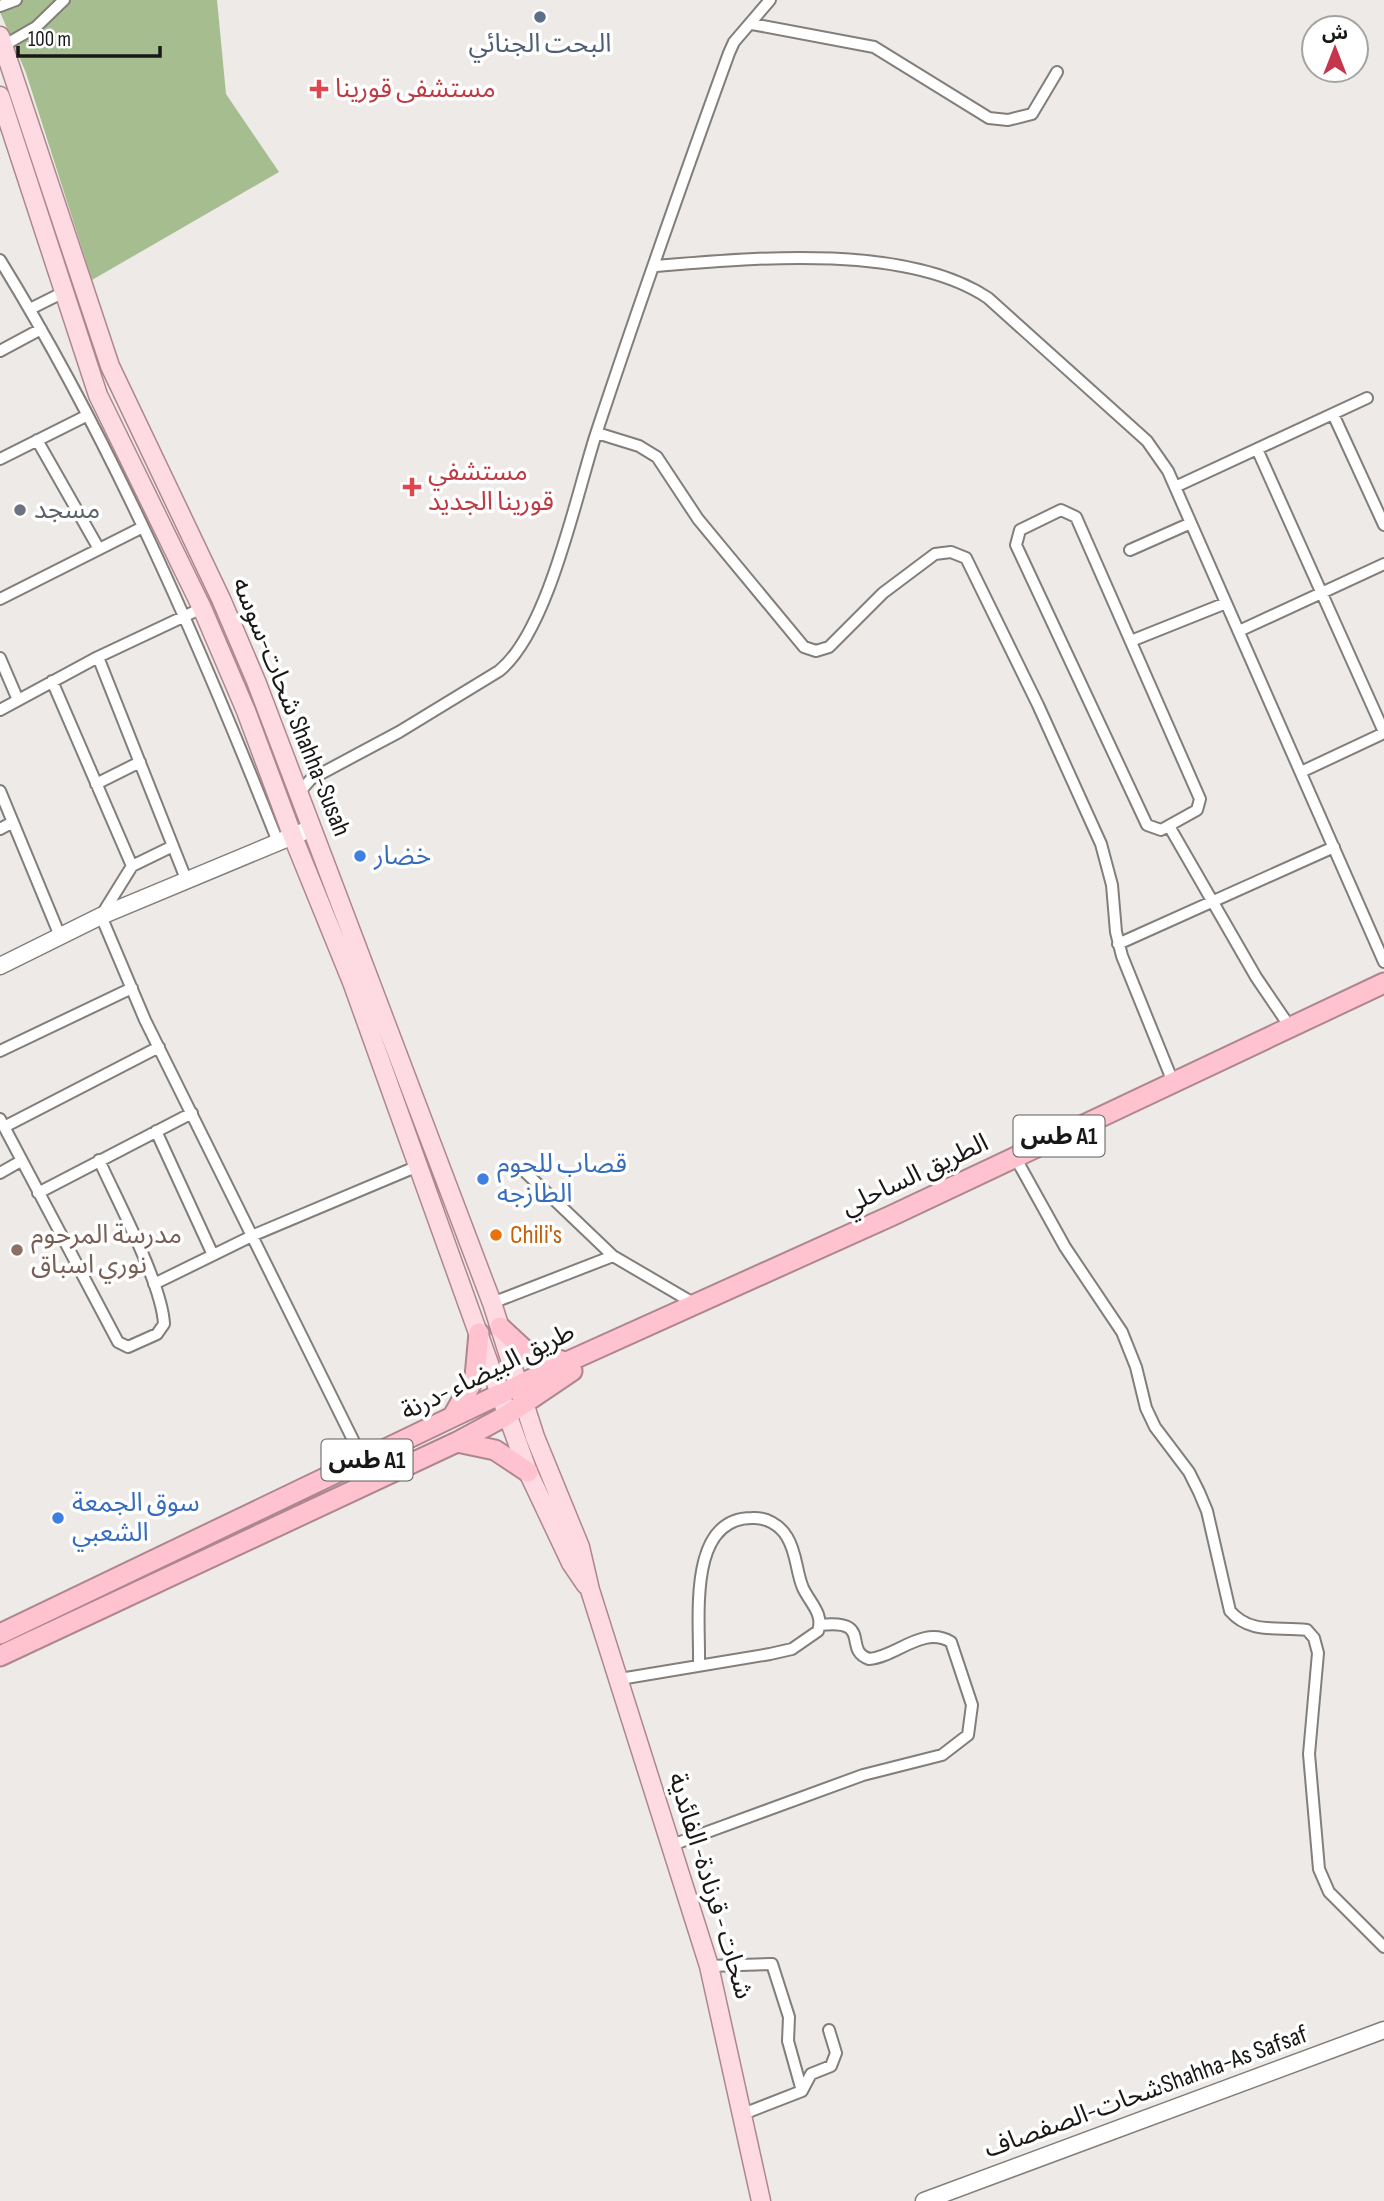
<svg xmlns="http://www.w3.org/2000/svg" width="1384" height="2201" viewBox="0 0 1384 2201" font-family="'Sofia Sans Condensed','Noto Sans Arabic',sans-serif">
<style>
.forest{fill:#a6be8f}
.lines{fill:none;stroke-linecap:round;stroke-linejoin:round}
.street-casing{stroke:#817e7b;stroke-width:14}
.secondary-casing{stroke:#817e7b;stroke-width:19}
.primary-casing{stroke:#ae878e;stroke-width:21}
.highway-casing{stroke:#ae878e;stroke-width:23}
.street{stroke:#fff;stroke-width:10}
.secondary{stroke:#fff;stroke-width:16}
.primary{stroke:#fedbe2;stroke-width:18}
.highway{stroke:#fec3ce;stroke-width:19}
.service-dot{fill:#5c6f8a;stroke:#fff;stroke-width:2.5}
.health-dot{fill:#e0444e;stroke:#fff;stroke-width:2.5}
.worship-dot{fill:#6b7280;stroke:#fff;stroke-width:2.5}
.shop-dot{fill:#3f7fe0;stroke:#fff;stroke-width:2.5}
.food-dot{fill:#e8710a;stroke:#fff;stroke-width:2.5}
.education-dot{fill:#8d6e63;stroke:#fff;stroke-width:2.5}
.labels{text-anchor:middle;dominant-baseline:central;stroke-width:7;stroke-linejoin:round;paint-order:stroke}
.shield{fill:#fff;stroke:#5e5d5d;stroke-width:2}
.shield-label{font-size:24px;font-weight:bold;fill:#191817}
.service-label{font-size:26px;fill:#4e5e75;stroke:#fff}
.health-label{font-size:26px;fill:#be3a42;stroke:#fff;text-anchor:start}
.worship-label{font-size:26px;fill:#5b616d;stroke:#fff;text-anchor:start}
.street-label{font-size:26px;fill:#191817;stroke:#fff}
.shop-label{font-size:26px;fill:#366cbe;stroke:#fff;text-anchor:start}
.education-label{font-size:26px;fill:#785e54;stroke:#fff;text-anchor:start}
.food-label{font-size:26px;fill:#c56008;stroke:#fff;text-anchor:start}
</style>
<rect width="100%" height="100%" fill="#edeae7"/>
<path class="forest" d="M0 0H217L226 94 279 172 92 280 26 73 0 12Z"/>
<g class="lines">
<g class="street-casing">
<path id="street" d="M0 6 16 0
M752 24 874 47 989 118 1008 120 1032 114 1057 72
M3 46 36 27 64 0
M0 260C111 440 200 645 278 842
M656 266C751 258 906 243 988 298L1147 441 1168 471 1384 962
M30 309 64 292
M0 351 41 329
M1333 414 1384 525
M597 433 639 446 657 457 698 519 804 647 816 651 829 647 883 593 935 554 951 552 966 558 1038 705 1101 844 1112 885 1116 932 1122 956 1173 1082
M37 440 99 549
M1257 449 1384 732
M0 459 86 416
M1175 487 1367 398
M1061 510 1076 517 1200 799 1197 810 1161 830 1147 825 1016 545 1020 530Z
M1130 550 1191 523
M0 599 141 528
M1239 631 1384 564
M1131 641 1226 603
M98 657 186 879
M0 658 18 700
M52 681 132 866
M0 710 98 657 202 608
M1301 772 1384 733
M96 784 140 762
M0 791 60 936
M297 795 311 779 399 732 499 671C548 632 576 496 596 434 638 307 683 180 729 53L734 42 770 0
M1169 826 1256 977 1290 1027
M0 829 13 822
M173 846 132 866 101 916 145 1020 364 1462
M1118 944 1334 847
M0 1051 132 988
M0 1119 118 1342 128 1347 157 1334 164 1324C162 1284 117 1200 99 1160
M4 1127 159 1047
M156 1131 213 1255
M1015 1157 1065 1247 1122 1332 1136 1367 1146 1408 1155 1427 1189 1472 1199 1492 1207 1511 1230 1611C1251 1635 1278 1626 1307 1630L1314 1638 1318 1653 1309 1754 1319 1869 1329 1892 1384 1947
M0 1173 21 1161
M38 1193 192 1113
M613 1256 695 1304
M154 1284 254 1235 418 1166
M492 1303 613 1256 522 1169
M620 1679 770 1654 792 1649 818 1631C824 1614 810 1603 803 1588 796 1572 797 1553 787 1537 780 1525 766 1517 752 1518 687 1518 700 1618 699 1664
M672 1845 863 1775 942 1755 968 1735 972 1705 951 1642C923 1625 896 1657 869 1659 842 1650 874 1619 820 1625
M709 1966 772 1964 789 2017 788 2041 802 2091
M743 2114 802 2091 811 2074 831 2066 836 2053 829 2030"/>
</g>
<g class="secondary-casing">
<path id="secondary" d="M0 966 101 916 305 831
M924 2201 1384 2030"/>
</g>
<g class="primary-casing">
<path id="primary" d="M0 36 110 366 221 599 256 681 492 1303 535 1437 580 1547 590 1590 709 1966 761 2201
M0 96 98 395 202 608 246 711 293 837 352 982 528 1472 571 1563 586 1585"/>
</g>
<g class="highway-casing">
<path id="highway" d="M500 1327 528 1353 566 1362
M453 1416 475 1377 479 1333
M457 1442 495 1450 528 1472
M0 1634 567 1362 893 1215 1384 983
M0 1656 457 1442 507 1415 572 1371"/>
</g>
<use href="#street" class="street"/>
<use href="#secondary" class="secondary"/>
<use href="#primary" class="primary"/>
<use href="#highway" class="highway"/>
</g>
<circle class="service-dot" cx="540" cy="17" r="7"/>
<g class="health-dot">
<path d="M315.5 78.5h7v7h7v7h-7v7h-7v-7h-7v-7h7z"/>
<path d="M408.5 476.5h7v7h7v7h-7v7h-7v-7h-7v-7h7z"/>
</g>
<circle class="worship-dot" cx="20" cy="510" r="7"/>
<g class="shop-dot">
<circle cx="360" cy="856" r="7"/>
<circle cx="483" cy="1179" r="7"/>
<circle cx="58" cy="1518" r="7"/>
</g>
<circle class="food-dot" cx="496" cy="1235" r="7"/>
<circle class="education-dot" cx="17" cy="1250" r="7"/>
<g class="labels">
<g class="shield">
<rect x="1013.5" y="1115.5" width="91" height="41" rx="5"/>
<rect x="321.5" y="1439.5" width="91" height="41" rx="5"/>
</g>
<g class="shield-label">
<text x="1059" y="1136">طس A1</text>
<text x="367" y="1460">طس A1</text>
</g>
<g class="service-label">
<text x="540" y="44">البحت الجنائي</text>
</g>
<g class="health-label">
<text x="335" y="89">مستشفى قورينا</text>
<text x="428" y="472">مستشفي<tspan x="428" dy="30">قورينا الجديد</tspan></text>
</g>
<g class="worship-label">
<text x="34" y="510">مسجد</text>
</g>
<g class="street-label">
<text transform="translate(291 707) rotate(68)">شحات-سوسه Shahha-Susah</text>
<text transform="translate(915 1175) rotate(-25)">الطريق الساحلي</text>
<text transform="translate(488 1372) rotate(-26)">طريق البيضاء -درنة</text>
<text transform="translate(710 1886) rotate(73)">شحات - قرنادة- الفائدية</text>
<text transform="translate(1146 2092) rotate(-20)">شحات-الصفصافShahha-As Safsaf</text>
</g>
<g class="shop-label">
<text x="374" y="856">خضار</text>
<text x="497" y="1164">قصاب للحوم<tspan x="497" dy="30">الطازجه</tspan></text>
<text x="72" y="1503">سوق الجمعة<tspan x="72" dy="30">الشعبي</tspan></text>
</g>
<g class="education-label">
<text x="31" y="1235">مدرسة المرحوم<tspan x="31" dy="30">نوري اسباق</tspan></text>
</g>
<g class="food-label">
<text x="510" y="1235">Chili's</text>
</g>
</g>
<g transform="translate(1335 49)"><circle r="33" fill="#ffffff" stroke="#a3a3a2" stroke-width="2"/>
<path d="M0-5L12 26L0 18L-12 26Z" fill="#c5354b"/>
<text y="-10" font-size="19" font-weight="bold" text-anchor="middle" fill="#191817">ش</text>
</g>
<path d="M18 46v10h142v-10" fill="none" stroke="#191817" stroke-width="3.5"/>
<text x="28" y="46" font-size="21" fill="#191817" stroke="#ffffff" stroke-width="5" paint-order="stroke">100 m</text>
</svg>
